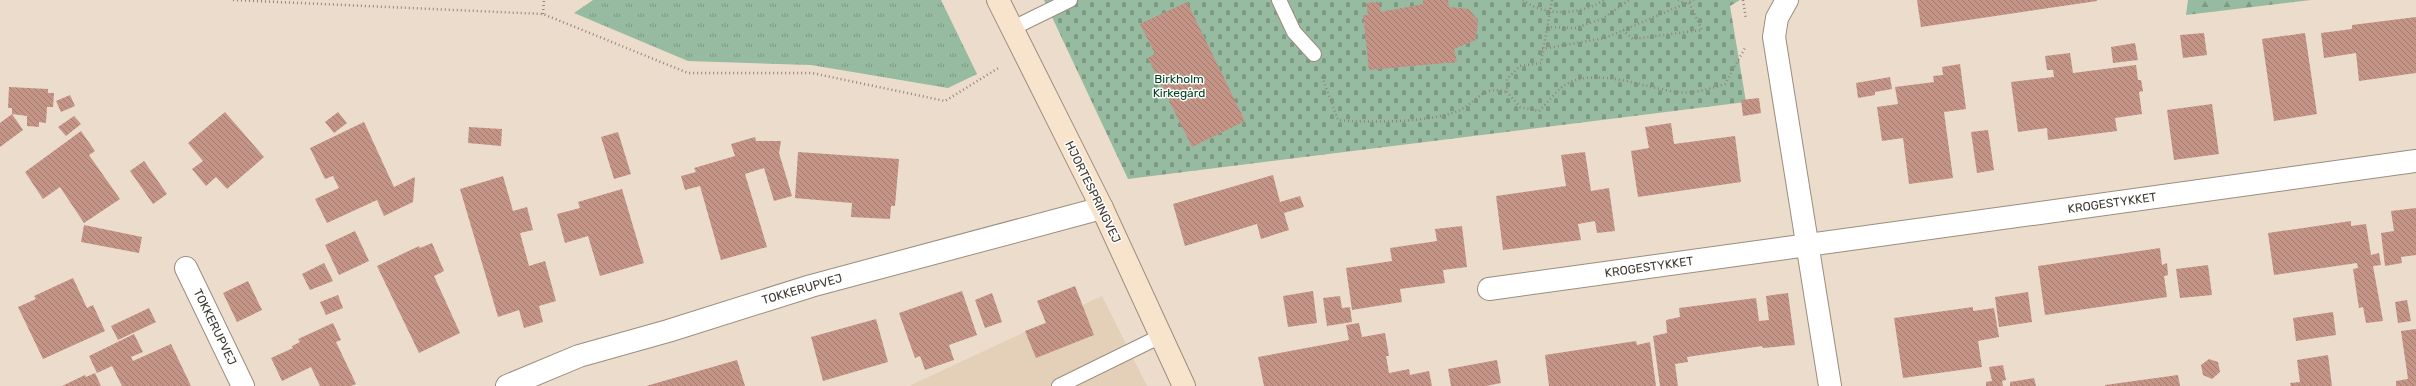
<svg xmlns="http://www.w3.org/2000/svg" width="2416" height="386" viewBox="0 0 2416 386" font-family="Rubik,sans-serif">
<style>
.built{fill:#e4cfb9}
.grass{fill:url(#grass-tufts)}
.forest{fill:url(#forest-firs)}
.cemetery{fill:url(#cemetery-stones)}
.building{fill:url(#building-back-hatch)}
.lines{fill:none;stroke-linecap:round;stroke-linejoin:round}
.lane-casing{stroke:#9b8d7e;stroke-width:16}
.street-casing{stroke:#9b8d7e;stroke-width:24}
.secondary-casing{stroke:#9b8d7e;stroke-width:24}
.path{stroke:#90857a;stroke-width:2.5;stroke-dasharray:1 3;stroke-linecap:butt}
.lane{stroke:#fff;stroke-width:14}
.street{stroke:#fff;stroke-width:22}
.secondary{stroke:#f8e3cd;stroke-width:22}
.labels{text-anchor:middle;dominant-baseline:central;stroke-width:3;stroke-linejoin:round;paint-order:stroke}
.park-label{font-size:12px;fill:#00451f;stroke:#fff}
.street-label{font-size:12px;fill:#403a33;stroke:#fff}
</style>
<defs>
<pattern id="grass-tufts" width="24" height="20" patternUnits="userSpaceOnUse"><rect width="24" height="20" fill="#97bba0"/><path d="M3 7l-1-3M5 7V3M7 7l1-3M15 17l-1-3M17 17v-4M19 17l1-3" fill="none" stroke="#7d9983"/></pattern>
<pattern id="forest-firs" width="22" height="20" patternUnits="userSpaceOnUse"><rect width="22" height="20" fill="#97bba0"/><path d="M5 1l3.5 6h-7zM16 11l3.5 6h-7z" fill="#7d9983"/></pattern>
<pattern id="cemetery-stones" width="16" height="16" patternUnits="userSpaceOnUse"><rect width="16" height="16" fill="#97bba0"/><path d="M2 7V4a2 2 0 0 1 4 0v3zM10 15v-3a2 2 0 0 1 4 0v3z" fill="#7d9983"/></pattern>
<pattern id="building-back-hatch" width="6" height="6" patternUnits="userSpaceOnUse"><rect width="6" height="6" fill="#c49587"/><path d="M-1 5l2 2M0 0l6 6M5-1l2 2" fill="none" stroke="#a17b6f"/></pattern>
</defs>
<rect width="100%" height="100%" fill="#ecdccc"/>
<path class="built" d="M1102 296 1147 386H909Z"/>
<path class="grass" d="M593 0H941L977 74 948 88 811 65 688 61 574 13Z"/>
<path class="forest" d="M2188 0H2311L2186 15Z"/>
<path class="cemetery" d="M1044 0H1740L1730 6 1746 102 1128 179Z"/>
<path class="building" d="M1423 0H1448L1449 7 1469 9 1478 21 1476 40 1454 49 1457 62 1369 70 1363 15H1368L1366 3 1379 2 1381 12 1423 4Z
M1917 0H2097V1L1921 27Z
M1187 2 1245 121 1192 147 1148 58 1155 54 1140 24Z
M2416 17V73L2359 81 2356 53 2324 58 2321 33 2352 29V25Z
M2204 33 2207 55 2183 58 2180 35Z
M2305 33 2317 114 2274 121 2262 39Z
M2135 43 2138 60 2113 63 2111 47Z
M2070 53 2073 73 2136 65 2138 80H2141L2143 91 2139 92 2142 114 2115 118 2117 131 2048 140 2047 128 2018 132 2011 82 2054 77 2053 70H2047L2045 56Z
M1960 64 1966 109 1944 112 1953 178 1909 184 1903 138 1882 141 1877 107 1898 104 1895 87 1934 82 1933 76 1943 75 1942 67Z
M1890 77 1892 89 1875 92V95L1858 98 1856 83Z
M9 87 48 89V93H54L53 107H47L46 123 39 122V127L27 126V116L12 114V108H8Z
M70 95 75 106 61 112 56 101Z
M1759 98 1761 113 1743 116 1741 100Z
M2212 104 2219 154 2174 160 2167 110Z
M225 112 264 157 227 189 216 177 206 186 192 169 203 161 188 143Z
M338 112 347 123 334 133 325 122Z
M12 114 23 130 0 147V123Z
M74 116 81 124 66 136 58 127Z
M364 122 394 187 415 177 413 202 384 216 377 200 327 223 315 199 339 188 333 176 325 179 310 148Z
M1671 123 1674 144 1735 136 1741 182 1638 197 1631 151 1649 148 1645 127Z
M469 127 502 129 501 146 468 143Z
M1988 130 1994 170 1977 173 1971 132Z
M81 131 95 151 89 155 120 199 84 223 60 187 43 199 25 172Z
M618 132 631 174 614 179 601 137Z
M755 137 756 141H781L779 153 792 196 774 201 764 168 745 174 767 247 721 260 700 186 685 190 681 176 696 172 694 168 735 156 731 144Z
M798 152 899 159 895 206H891L890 219 851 217 852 203 795 198Z
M1585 152 1591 191 1609 188 1615 231 1597 233 1595 221 1578 224 1581 240 1503 250 1496 196 1566 186 1561 155Z
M144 161 167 194 153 204 130 171Z
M1273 175 1280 202 1300 196 1304 207 1284 213 1289 230 1261 239 1257 224 1185 246 1173 204Z
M503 176 513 211 527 207 533 230 520 233 529 266 545 261 556 301 539 306 543 322 524 328 519 310 498 317 460 189Z
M622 189 644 263 600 276 588 236 565 243 557 214 580 208 578 202Z
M2416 208V255L2401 257 2402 263 2385 266 2381 233 2394 231 2391 211Z
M2351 221V226L2366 224 2371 255 2379 253 2381 265 2373 266 2383 321 2366 323 2363 307 2359 308 2353 269 2358 268 2357 263 2274 275 2268 233Z
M84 225 142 237 139 253 81 242Z
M1462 226 1467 267 1443 270 1445 283 1400 289 1402 302 1352 310 1346 268 1392 261 1390 248 1437 241 1435 229Z
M355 231 369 261 339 275 325 245Z
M432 243 444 271 434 276 460 333 419 353 377 266 419 246 420 248Z
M2160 248 2162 265 2167 263 2168 275 2164 276 2167 297 2045 315 2038 266Z
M324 263 333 281 310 290 302 274Z
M2208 265 2212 295 2180 298 2176 269Z
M73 278 87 308 93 305 105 331 43 359 18 307 36 299 34 296Z
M248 281 262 310 237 322 223 293Z
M1075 286 1094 335 1036 358 1025 331 1046 323 1037 301Z
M962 291 977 335 949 345 954 360 925 370 920 356 915 358 899 313Z
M1313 291 1317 323 1288 327 1283 296Z
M2028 292 2032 322 1999 327 1995 297Z
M992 293 1002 322 985 328 975 300Z
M1788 293 1795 345 1763 348 1762 346 1687 357 1688 362 1675 364 1678 386H1660L1653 336 1667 333 1666 320 1680 317 1679 308 1756 298 1759 321 1769 320 1766 296Z
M338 295 343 308 326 315 320 302Z
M1340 296 1342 308 1350 307 1352 322 1327 326 1323 298Z
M2407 300 2411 321 2398 323 2395 302Z
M1973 307V311L1994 308 1999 337 1978 341 1982 367 1903 378 1894 318Z
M149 308 156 322 118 340 111 326Z
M2333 312 2336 335 2296 341 2293 318Z
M876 319 888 362 823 381 811 337Z
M333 323 341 340 336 342 356 384 351 386H320L311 367 282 381 271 358 293 348 292 346 300 342 298 339Z
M1359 323 1362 337 1385 333 1389 356H1386L1389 373 1409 369 1410 375 1429 371 1432 386H1264L1258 357 1349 340 1346 325Z
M2416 329V386H2396V381L2408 379 2401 331Z
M134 334 143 352 131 357 133 361 171 344 191 386H122L112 366 97 373 89 356Z
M1636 341 1637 345 1650 342 1656 386H1549L1545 355Z
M2328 355 2332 386H2291L2290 383 2300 382 2297 360Z
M2209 359 2218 362 2220 372 2212 379 2203 375 2201 365Z
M737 360 745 386H646Z
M1497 360 1501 383 1486 386H1451L1448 369Z
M2003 365 2006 380 2002 381 2003 386H1986V382L1992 381 1989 367Z
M95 373 101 386H62L85 375 86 377Z
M2178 375 2180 386H2105V385Z
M2034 378 2036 386H2010V382Z"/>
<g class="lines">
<g class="lane-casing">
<path id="lane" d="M1279 0 1294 32 1314 54
M1013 28 1070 0
M1059 386 1161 336"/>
</g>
<g class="street-casing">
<path id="street" d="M1787 0 1777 18 1774 37 1830 386
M186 268 243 386
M1489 289 2416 161
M507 386 579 356 668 331 811 286 1102 208"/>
</g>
<g class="secondary-casing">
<path id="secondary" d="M998 0 1102 208 1184 386"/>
</g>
<path class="path" d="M233 0 543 14 688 73H812L945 101 1000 67
M1523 0C1545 17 1581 15 1604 0
M1552 0 1541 63 1520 66 1507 79V92L1520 107 1539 111C1547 103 1556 91 1565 85 1595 66 1645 88 1677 92 1694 94 1709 89 1725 84L1745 48
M1678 0 1685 4
M1743 0 1746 19
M543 14 544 0
M1547 27 1575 28 1602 19 1629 0
M1623 30 1633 39 1702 30 1689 2
M1542 49 1605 38 1694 0
M1322 77 1338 120C1366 123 1437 123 1462 109 1479 99 1484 85 1507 92"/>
<use href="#lane" class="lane"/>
<use href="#street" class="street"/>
<use href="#secondary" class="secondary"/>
</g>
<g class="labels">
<g class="park-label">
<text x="1179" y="79">Birkholm<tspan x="1179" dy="14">Kirkegård</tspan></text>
</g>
<g class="street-label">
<text transform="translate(1093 192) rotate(64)">HJORTESPRINGVEJ</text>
<text transform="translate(2112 203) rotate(-8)">KROGESTYKKET</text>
<text transform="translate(1649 267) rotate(-8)">KROGESTYKKET</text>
<text transform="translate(802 289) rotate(-16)">TOKKERUPVEJ</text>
<text transform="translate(215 327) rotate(64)">TOKKERUPVEJ</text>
</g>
</g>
</svg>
